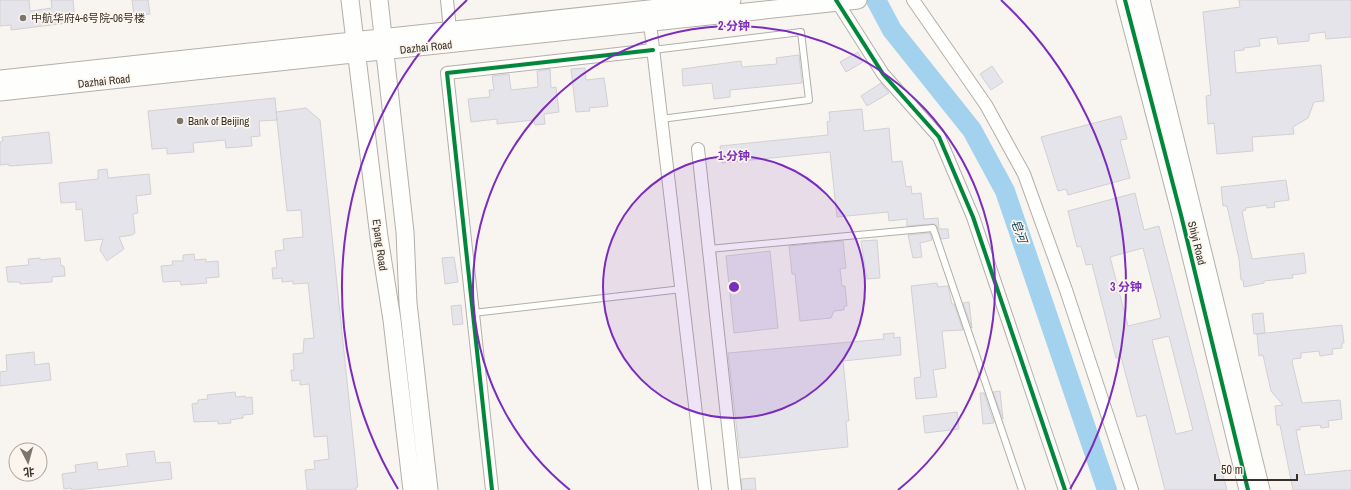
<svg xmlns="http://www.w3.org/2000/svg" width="1351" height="490" viewBox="0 0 1351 490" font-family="'Archivo Narrow','Noto Sans SC',sans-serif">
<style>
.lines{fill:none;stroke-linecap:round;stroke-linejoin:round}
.river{stroke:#a3d2ee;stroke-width:20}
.building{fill:#e5e4ea;stroke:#d2d0d3;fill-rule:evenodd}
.lane-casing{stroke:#b3afa9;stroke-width:8}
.street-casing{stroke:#b3afa9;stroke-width:14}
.secondary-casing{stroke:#b3afa9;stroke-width:19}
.lane{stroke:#fefefd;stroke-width:6}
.street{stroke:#fefefd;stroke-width:12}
.secondary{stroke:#fefefd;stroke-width:17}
.cycleway-casing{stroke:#fcf5ed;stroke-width:6}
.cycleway{stroke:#00873e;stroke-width:4}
.ring{fill:none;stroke:#7b2cbf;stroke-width:2}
.poi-dot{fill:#7b756e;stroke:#fcf5ed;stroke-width:1.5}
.labels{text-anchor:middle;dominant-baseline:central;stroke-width:3.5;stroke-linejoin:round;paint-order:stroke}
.poi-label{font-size:11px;fill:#373028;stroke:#fcf5ed;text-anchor:start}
.street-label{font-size:11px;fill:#373028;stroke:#fcf5ed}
.water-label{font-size:12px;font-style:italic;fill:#174c68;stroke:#fcf5ed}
.centre{fill:#7b2cbf;stroke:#fcf5ed;stroke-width:2}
.ring-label{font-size:12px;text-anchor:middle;font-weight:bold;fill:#7b2cbf;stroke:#fcf5ed;stroke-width:3.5;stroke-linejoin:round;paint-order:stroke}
</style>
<rect width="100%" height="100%" fill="#f8f5f0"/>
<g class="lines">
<path class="river" d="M876 0 892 30 972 130 1005 191 1107 490"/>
</g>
<path class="building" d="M0 0H29L30 11 52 8 51 0H73L75 22 11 30V25L0 26Z
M132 0H148L150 14 134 16Z
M1239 0H1351V37L1326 39 1325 32 1309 34V41L1278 44 1277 37 1259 39 1260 46 1244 48V50L1234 51 1236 73 1321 65 1324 101 1314 102 1308 118 1293 127 1294 134 1252 137 1253 151 1217 154 1214 123 1208 124 1206 96 1211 95 1203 12 1240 7Z
M858 52 863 62 846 72 840 62Z
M799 55 802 83 730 90V97L714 99 712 83 683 86 682 69 741 61 742 67 777 64 776 58Z
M992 66 1003 82 991 90 980 74Z
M585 68 586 80 604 78 608 106 589 108 590 111 576 112 571 69Z
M550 69 551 88 556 87 559 112 544 114 545 124 535 125 534 120 497 124V119L471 122 468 99 490 97 489 90H494L492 76 509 74 511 90 538 87 537 71Z
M881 83 889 93 867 106 861 96Z
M275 98 277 120 259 121 260 136 251 137 252 146 226 148 225 140 193 143 194 152 167 154V148L152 149 148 111Z
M306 108 320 120 358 487H356V490H307L305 470 315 469 314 461 329 459 327 436 314 437 309 384 300 385V380L292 381 291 370H294L293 354 303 353 304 339 314 338 308 283 293 284V281L282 282V278L273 279 272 268H277L275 251 284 250 283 239 303 237 301 210 287 211 276 112Z
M862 109 864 131 889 128 892 162 902 161 906 187 911 186 912 194 921 193 924 219 938 218 939 229H948L949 238 941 239 937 226 934 224 907 226V219L889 221 888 212 837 217 830 152 722 163 720 146 828 135 827 122 830 121 829 112Z
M1121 116 1127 139 1120 140 1130 178 1068 195 1066 189 1058 191 1041 137Z
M49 132 52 163 9 166V164L0 165V142L3 141 2 137Z
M107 169 108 178 149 174 151 194 136 196 138 213 133 214 135 233 132 235 119 237 124 249 107 261 100 250 103 239 85 241 82 209 76 210V202L61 203 59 183 98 179V170Z
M1286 180 1289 200 1274 202 1275 207 1267 208V205L1245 208 1246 210 1242 211 1245 227 1252 259 1304 253 1306 273 1292 275 1293 278 1264 281V283L1244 287 1243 280H1241L1239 259 1227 206H1223L1221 187Z
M1135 193 1144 230 1159 226 1227 490H1165L1146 415 1137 417 1121 357 1116 358 1092 264 1086 265 1081 246 1077 247 1068 211ZM1143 248 1161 318 1128 326 1110 257ZM1169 336 1193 430 1176 434 1152 340Z
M930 233 932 240 920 243 922 257 913 258 908 235Z
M877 240 880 278 867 279 861 241Z
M843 241 846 268 840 269 842 286H845L847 306H844V310L834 311 831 318 800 321 795 274H792L789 246Z
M770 251 778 328 734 333 726 256Z
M194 254 195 260 206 259V262L218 261 219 277 206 278 207 283 181 285 180 281 163 282 161 266 173 265 172 261H183V255Z
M454 257 458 282 445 284 442 258Z
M40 258V260L60 258 61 266H64L65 276 52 277V282L20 284V282H8L6 267 29 265 28 259Z
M937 283 938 287 948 286 952 304H954L963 330 942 331 946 368 933 370 937 397 916 399 914 378 921 377 911 286Z
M969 302 972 328 963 303Z
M461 305 463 324 453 325 451 306Z
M1263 313 1265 333 1254 334 1252 314Z
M1342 325 1344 343H1342V348L1332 349 1333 354 1320 356 1319 351 1301 353V358L1293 359 1292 362 1302 403 1340 400 1342 419 1328 421 1329 427 1321 428 1320 425 1300 427V430H1296L1305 475 1351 470V490H1293L1280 425H1277L1275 406 1283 405 1271 391 1263 355 1259 356 1257 334Z
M894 333V338L900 337 901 355 843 361 849 421H846L848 447 740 458 728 353 884 339 883 334Z
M34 352 35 365 49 363 51 380 0 386V372L7 371 6 355Z
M1000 391 1003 419 993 392Z
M235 392 236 397 245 396 246 398 252 397 253 414 243 415V418L230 420 231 423 218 424V421L194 422 192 404 198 403V400L208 399 207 395Z
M980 393H984L994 423 983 424Z
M957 412 959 429 925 433 923 416Z
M154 451 156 463 170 462 172 479 77 490H71V488L64 489 62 474 76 472 75 465 97 462 98 470 128 466 126 454Z
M755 478 756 490H742L741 479Z"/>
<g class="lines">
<g class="lane-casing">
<path id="lane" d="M653 50 801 32 809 100 661 119
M709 249 933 228 1022 490
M473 313 682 289"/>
</g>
<g class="street-casing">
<path id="street" d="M447 0 450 30
M836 0 883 74 939 137 973 217 1065 490
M913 0 986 105 1024 174 1066 290 1132 490
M650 23 705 490
M698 149 735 490
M492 490 447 73 653 50"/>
</g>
<g class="secondary-casing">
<path id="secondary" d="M350 0 379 237 392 320 412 490
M379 0 405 232 408 303 429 490
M1125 0 1181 215 1248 490
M1141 0 1261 490
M0 79 732 0
M0 92 858 0"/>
</g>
<use href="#lane" class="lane"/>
<use href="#street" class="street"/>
<use href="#secondary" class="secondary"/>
<g class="cycleway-casing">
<path id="cycleway" d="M836 0 883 74 939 137 973 217 1065 490
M1125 0 1181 215 1248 490
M492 490 447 73 653 50"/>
</g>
<use href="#cycleway" class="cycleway"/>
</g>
<circle cx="734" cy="287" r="131" fill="#7b2cbf" fill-opacity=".12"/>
<g class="ring">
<circle cx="734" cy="287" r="131"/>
<path d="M570 490A261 261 0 1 1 898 490"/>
<path d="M398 489A392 392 0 0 1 467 0M1001 0A392 392 0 0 1 1070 489"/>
</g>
<g class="poi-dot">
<circle cx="23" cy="18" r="4"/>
<circle cx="180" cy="121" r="4"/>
</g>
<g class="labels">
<g class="poi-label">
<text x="31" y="18">中航华府4-6号院-06号楼</text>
<text x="188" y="121">Bank of Beijing</text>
</g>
<g class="street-label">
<text transform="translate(426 47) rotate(-6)">Dazhai Road</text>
<text transform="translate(104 81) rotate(-6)">Dazhai Road</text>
<text transform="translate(1197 243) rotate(76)">Shiyi Road</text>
<text transform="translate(380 245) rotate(82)">E'pang Road</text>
</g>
<g class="water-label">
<text transform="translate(1019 231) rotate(71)">皂河</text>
</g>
</g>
<circle cx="734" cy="287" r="6" class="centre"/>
<g class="ring-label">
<text x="734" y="30">2 分钟</text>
<text x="734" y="160">1 分钟</text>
<text x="1126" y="291">3 分钟</text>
</g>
<g transform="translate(28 462) rotate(174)"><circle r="19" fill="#fcf5ed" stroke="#ada69e"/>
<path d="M0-3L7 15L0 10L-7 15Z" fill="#7b756e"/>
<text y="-6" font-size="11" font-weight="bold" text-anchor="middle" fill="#373028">北</text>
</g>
<path d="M1215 474v6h82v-6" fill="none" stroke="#373028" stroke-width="2"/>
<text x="1221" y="474" font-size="12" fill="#373028" stroke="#fcf5ed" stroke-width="3" paint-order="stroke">50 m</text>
</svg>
